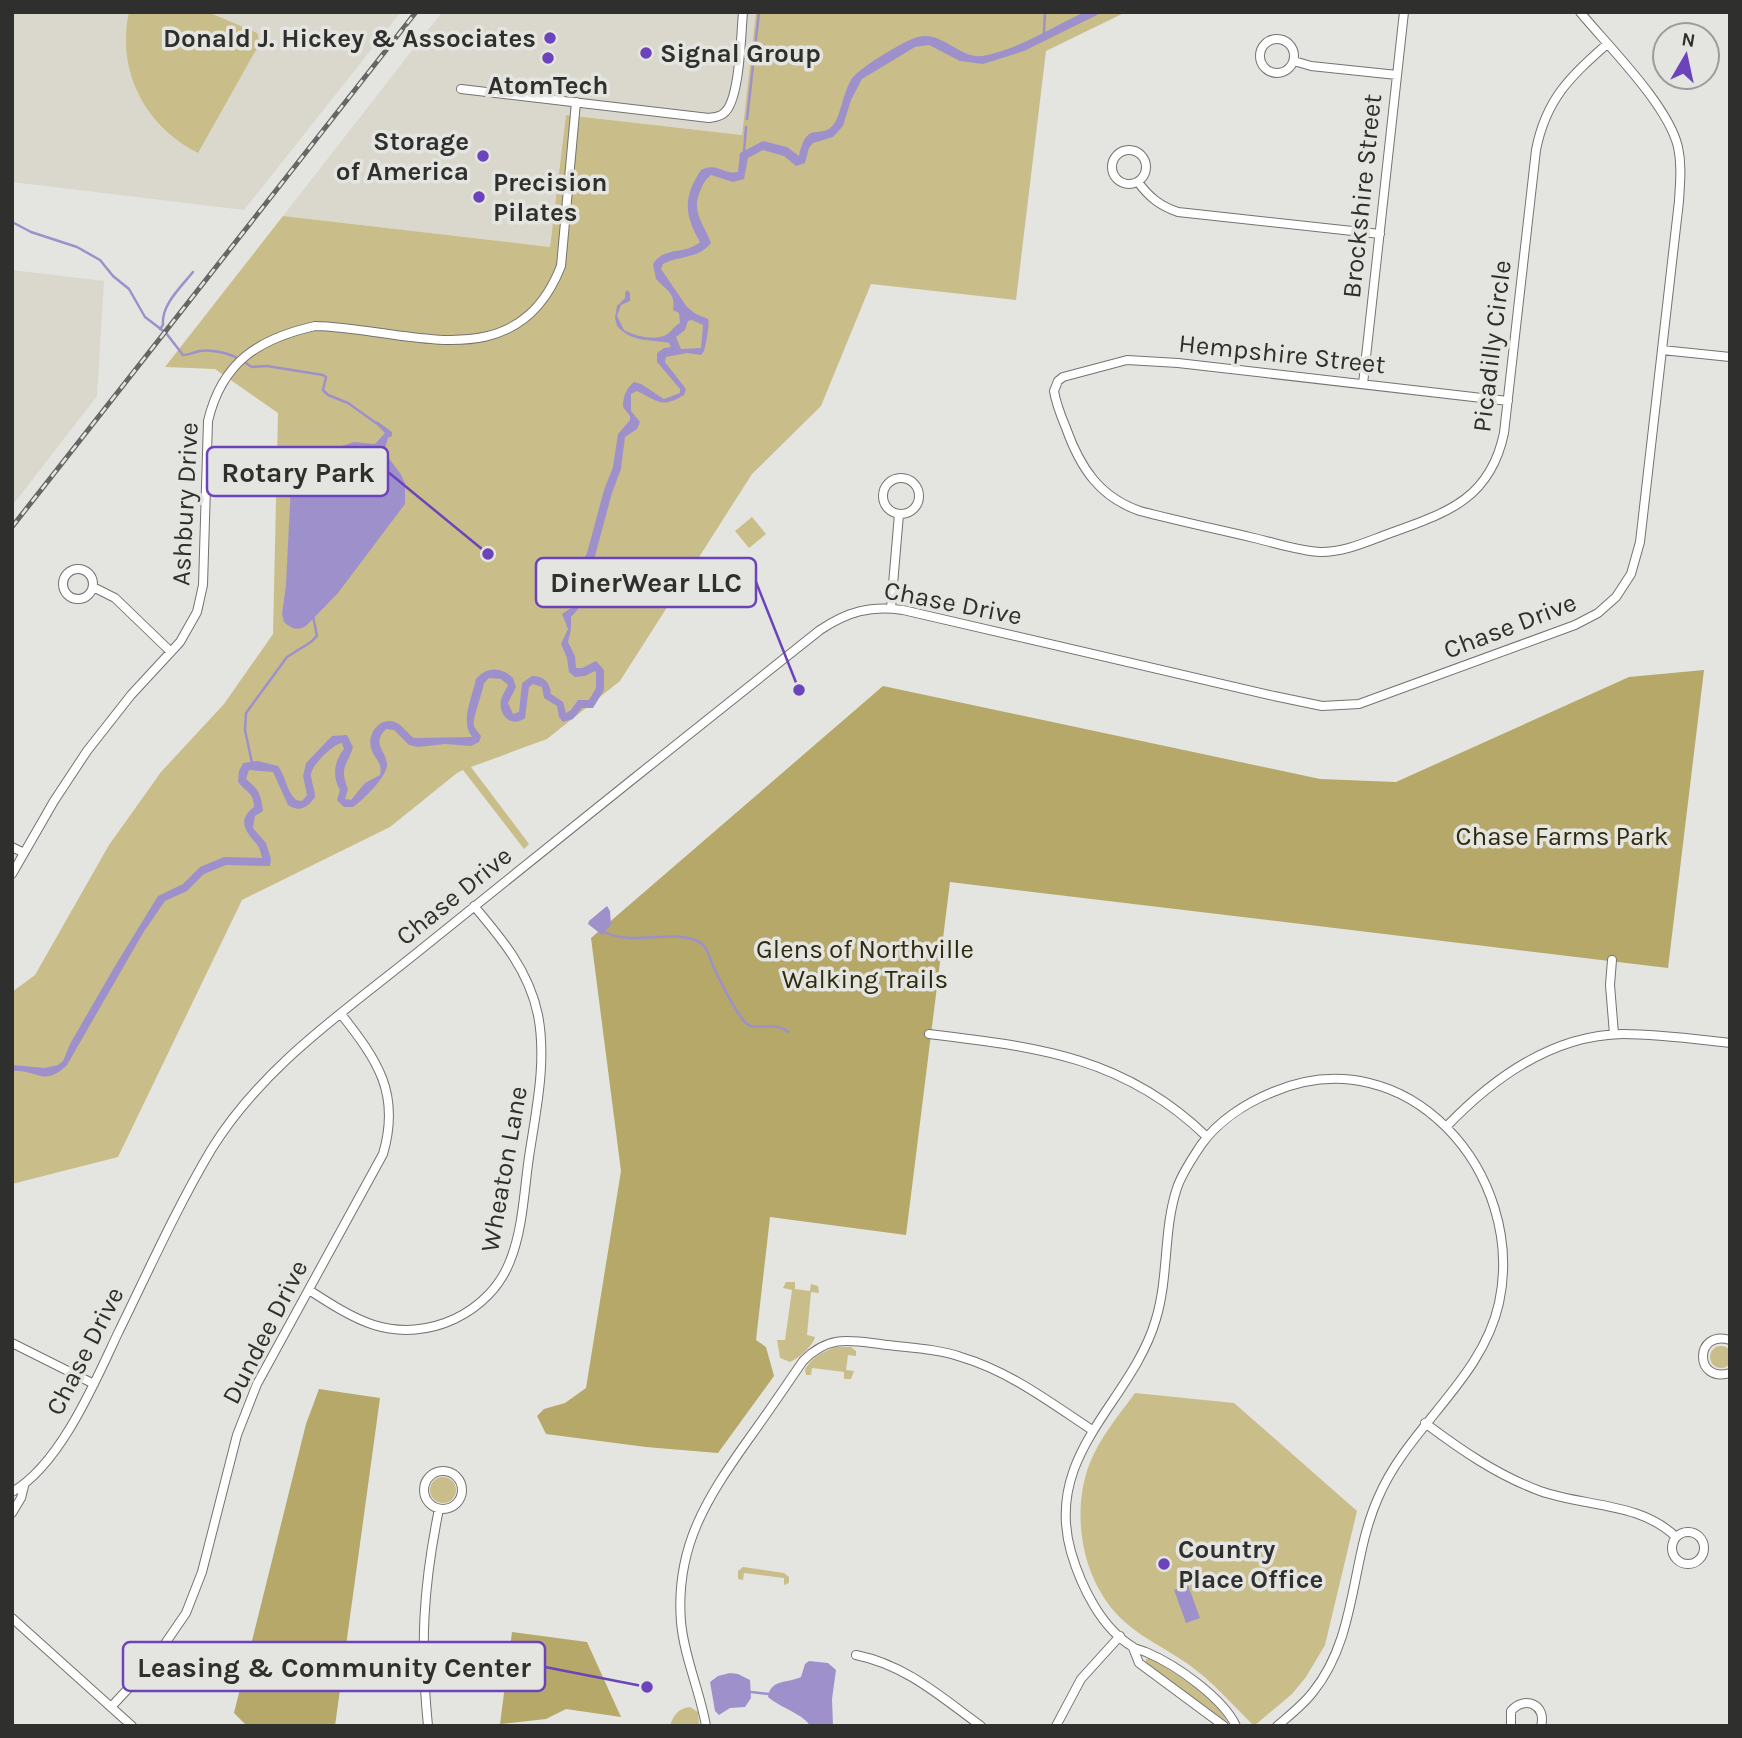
<svg xmlns="http://www.w3.org/2000/svg" width="1742" height="1738" viewBox="0 0 1742 1738" font-family="Karla,sans-serif">
<style>
.built{fill:#dad8cd}
.green{fill:#c9be89}
.forest{fill:#b5a869}
.water{fill:#9e91cb;fill-rule:evenodd}
.lines{fill:none;stroke-linecap:round;stroke-linejoin:round}
.stream{stroke:#9e91cb;stroke-width:2.5}
.street-casing{stroke:#747370;stroke-width:10}
.street{stroke:#fff;stroke-width:8}
.rail-casing{stroke:#666664;stroke-width:5}
.rail{stroke:#e4e4e0;stroke-width:2.5;stroke-dasharray:8;stroke-linecap:butt}
.poi-dot{fill:#6b43bb;stroke:#e4e4e0;stroke-width:2.5}
.labels{text-anchor:middle;dominant-baseline:central;stroke-width:7;stroke-linejoin:round;paint-order:stroke}
.poi-label{font-size:26px;font-weight:bold;fill:#2f2f2e;stroke:#e4e4e0;text-anchor:start}
.street-label{font-size:26px;fill:#2f2f2e;stroke:#e4e4e0}
.park-label{font-size:26px;fill:#302a0d;stroke:#e4e4e0}
.leader{fill:none;stroke:#6b43bb;stroke-width:2.5}
.callout-dot{fill:#6b43bb;stroke:#e4e4e0;stroke-width:2.5}
.callout{fill:#e4e4e0;stroke:#6b43bb;stroke-width:2.5}
.callout-label{font-size:28px;text-anchor:middle;font-weight:bold;fill:#2f2f2e}
</style>
<rect width="100%" height="100%" fill="#e4e4e0"/>
<path class="built" d="M12 12H401L244 210 12 182Z
M442 12H756L742 135 566 115 550 247 283 216Z
M12 270 104 281 97 396 12 506Z"/>
<path class="green" d="M129 12H208L257 33 260 43 198 153C145 126 116 71 129 12Z
M756 12H1126L1046 51 1016 300 871 284 821 406 752 474 620 681 547 739 471 767 529 844 524 849 463 770 457 773 390 827 242 900 118 1157 12 1184V992L35 975 109 845 161 772 224 704 273 634 278 413 215 369 165 367 283 216 550 247 566 115 742 135Z
M752 517 766 534 749 548 735 531Z
M786 1282H795V1289L810 1291 811 1284 818 1286 819 1293 811 1292 807 1335 815 1337C813 1346 799 1358 790 1362L780 1358 777 1340H785L792 1290 783 1288Z
M1710 1357a11 11 0 1 1 22 0a11 11 0 1 1-22 0Z
M837 1347H851L856 1351V1356L848 1355 846 1370 854 1371 851 1379H844V1372L812 1368 811 1375H806L805 1369C813 1357 823 1351 837 1347Z
M1135 1393 1234 1403 1357 1511 1325 1645 1306 1677 1292 1694 1254 1726C1233 1705 1213 1682 1188 1664 1168 1650 1144 1639 1126 1623 1083 1586 1070 1517 1089 1465 1099 1439 1118 1416 1135 1393Z
M430 1490a13 13 0 1 1 26 0a13 13 0 1 1-26 0Z
M743 1567 784 1573 789 1577V1583L784 1585V1578L744 1573 743 1580 738 1579V1571Z
M1149 1658C1169 1668 1220 1702 1227 1722L1164 1679 1146 1663V1659Z
M690 1707 698 1712 699 1726H670C673 1716 678 1708 690 1707Z"/>
<path class="forest" d="M1704 670 1668 968 950 882 906 1235 770 1217 756 1340 766 1347 774 1376 718 1453 646 1447 546 1434 537 1416 544 1409 565 1403 586 1388 621 1171 591 938 883 686 1320 779 1396 782 1629 677Z
M319 1389 380 1398 335 1726H247L234 1713 306 1424Z
M512 1632 587 1642 621 1717 566 1709 546 1719 500 1724Z"/>
<path class="water" d="M1085 12H1103L1024 51 983 64 960 61 929 45 915 47 862 79 851 100 843 126 833 137 813 143 809 148 805 163 796 166 784 156 763 150 748 158 744 179 733 182 711 175C706 179 704 182 701 189 690 212 704 223 711 243 698 259 681 255 663 264L661 269 687 307 696 314 708 319C710 324 706 344 704 351L701 355 687 353 666 357 665 362 686 389 684 395C661 409 658 401 637 391L631 394V411L640 422 637 429 625 437 621 469 612 493 595 556 588 568 586 579 591 588 586 600 571 617V629L568 642 575 656 576 668H582L596 661 604 670V690L593 708H582L573 719 563 722 559 717 557 706 544 698 542 687 533 684 529 687 525 718C512 728 498 716 501 700 502 695 506 690 508 685L501 679 489 678 484 683C483 692 472 719 474 726 476 730 479 733 481 736L479 742 471 746 445 744 418 747 409 745 394 730 386 729C371 744 386 750 387 764 388 776 362 801 353 807H344L337 800 340 790C332 777 334 761 344 749L342 743C333 744 312 765 311 774 311 782 315 789 315 797 308 807 300 813 288 805L273 772 249 770 246 779C259 789 261 795 263 811L255 816 253 828 266 843 271 859 270 866 226 865 204 874 187 891 165 901 143 933 67 1065C44 1088 36 1069 12 1071V1066L14 1065 44 1068 58 1065 63 1061 70 1044 115 966 158 896 183 884 200 867 224 857 262 858C261 853 259 846 255 842 244 830 238 819 254 807 254 793 246 792 238 782L239 771 243 763 258 761 278 766C286 776 286 791 296 800L302 801 307 795 303 776 306 763 332 736 347 735 353 747C347 767 339 766 348 789L345 799 351 800 365 783 380 775C383 762 374 759 371 748 367 733 381 715 397 723 403 726 408 734 414 738L472 737C460 721 472 698 476 679 487 666 502 667 513 678L516 687 508 703 513 714 519 712 522 683 532 676C544 676 550 682 551 694L563 702 566 713 571 710 578 700H589L596 688V672L595 671 585 676 575 677 569 672 567 658 561 644 568 629 562 614 571 608 585 594 578 580 580 566 587 553 604 490 613 467 618 434 630 420V416L623 407C623 397 626 388 634 382L641 384 664 399 680 393V389L657 362V353L664 348 671 347 669 343C650 339 632 343 617 326L615 318 617 306 625 298V293L627 290 630 293V301L621 305 617 316 624 330C635 336 654 341 666 335 671 332 674 326 680 323L679 313 673 310C676 293 667 291 656 279L653 264C664 246 686 255 700 242 684 214 683 197 701 170 718 162 722 175 738 172L740 153 763 141 787 147 799 156C807 118 821 141 834 124 841 114 843 93 851 80 857 69 900 44 912 39 919 36 926 35 933 37 949 41 964 58 982 56 1018 50 1052 27 1085 12ZM692 320 703 325 701 348 681 349 676 337 685 330 688 321Z
M377 421 392 432V436L388 438 384 452 400 473 405 483V504L338 593 306 626C297 631 292 629 284 622L282 614 286 585 292 463 296 456 317 454 354 442 375 444 385 433 375 423Z
M607 906 610 911 611 925 602 935 588 924 589 921Z
M1188 1585 1200 1618 1186 1623 1174 1590Z
M809 1661 828 1663 836 1670 832 1699 833 1726H810C805 1715 781 1708 768 1697 770 1679 789 1683 801 1677L805 1664Z
M730 1673 738 1674 750 1680 751 1698 745 1707 730 1708 719 1715 715 1711 710 1682 718 1676Z"/>
<g class="lines">
<path class="stream" d="M1044 33 1045 12
M747 119 759 12
M744 152 746 127
M12 222 31 232 77 247 100 260 113 276 129 289 145 317 166 333 183 355C189 355 194 352 200 351 211 349 229 353 239 359
M160 329 163 325C161 305 181 287 193 272
M244 362 252 367 267 366 323 375 326 377 323 390 328 395 348 403 376 423
M252 763 245 730 246 713 287 657 311 642 317 636 313 616
M604 932C632 946 665 930 695 940 710 946 708 958 715 970 723 986 732 1007 744 1021 754 1034 773 1019 788 1032
M751 1692 769 1694"/>
<g class="street-casing">
<path id="street" d="M1260 56a17 17 0 1 1 34 0a17 17 0 1 1-34 0Z
M1294 61 1311 66 1397 75
M461 89 709 118C714 117 720 117 724 113 740 101 741 33 743 12
M1112 167a17 17 0 1 1 34 0a17 17 0 1 1-34 0Z
M1138 182C1149 197 1160 206 1178 212L1380 234
M1662 350 1730 357
M1363 384 1404 12
M1508 401 1178 363 1127 360 1063 377 1058 381 1054 391C1056 404 1061 416 1066 428 1080 467 1099 497 1140 511 1178 521 1216 529 1254 538 1276 543 1299 551 1321 552 1345 552 1366 542 1388 534 1446 513 1490 500 1504 433L1536 150C1546 99 1570 77 1607 44
M883 496a18 18 0 1 1 36 0a18 18 0 1 1-36 0Z
M63 584a15 15 0 1 1 30 0a15 15 0 1 1-30 0Z
M93 587 115 598 171 652
M891 608 899 514
M12 847 24 853
M12 874 54 801 87 751 131 695 180 642 197 612 203 585 208 421C222 362 258 339 315 326 407 328 516 381 561 266L576 102
M1612 960 1610 985 1614 1034
M929 1034C1038 1047 1125 1057 1207 1137
M1447 1126C1493 1078 1553 1035 1623 1034 1659 1034 1694 1039 1730 1043
M309 1290C329 1303 352 1318 374 1325 428 1342 490 1313 510 1261 523 1229 524 1191 529 1157 536 1110 547 1062 538 1015 529 971 502 939 474 906
M1730 1340C1694 1329 1694 1384 1730 1373
M12 1343 94 1384
M1425 1423C1461 1450 1497 1475 1540 1491 1585 1507 1640 1502 1676 1537
M424 1490a19 19 0 1 1 38 0a19 19 0 1 1-38 0Z
M12 1492C60 1465 95 1382 118 1333 148 1272 176 1209 211 1150 263 1065 348 1009 424 947 555 841 688 735 820 630 847 612 870 605 903 610L1274 696 1322 706 1359 704 1575 625 1598 613 1616 597 1631 574 1640 542 1679 201C1680 183 1682 165 1678 147 1668 105 1609 47 1580 12
M12 1513 21 1498 24 1486
M1672 1548a16 16 0 1 1 32 0a16 16 0 1 1-32 0Z
M12 1618 132 1726
M1133 1648 1139 1663 1224 1726
M856 1655C906 1665 941 1697 981 1726
M111 1707 151 1664 186 1613 202 1572 237 1435 257 1384 383 1154C401 1093 377 1060 341 1014
M428 1726C420 1646 423 1587 439 1509
M706 1726C700 1691 684 1657 681 1622 675 1547 707 1498 748 1440 767 1414 785 1387 803 1361 830 1333 853 1341 887 1345 912 1348 938 1349 961 1357 1009 1371 1051 1403 1092 1430
M1056 1726 1081 1679 1120 1636
M1236 1726C1223 1698 1176 1665 1148 1653 1145 1651 1135 1649 1133 1647 1101 1628 1081 1586 1071 1552 1043 1453 1132 1402 1156 1319 1169 1276 1163 1230 1177 1188 1182 1173 1192 1159 1201 1145 1218 1121 1246 1103 1273 1092 1407 1035 1527 1174 1499 1303 1482 1380 1408 1427 1378 1498 1350 1561 1358 1636 1313 1692 1303 1705 1290 1715 1277 1726
M1511 1726V1711C1525 1695 1547 1705 1541 1726"/>
</g>
<use href="#street" class="street"/>
<g class="rail-casing">
<path id="rail" d="M12 527 416 12"/>
</g>
<use href="#rail" class="rail"/>
</g>
<g class="poi-dot">
<circle cx="550" cy="38" r="7"/>
<circle cx="646" cy="53" r="7"/>
<circle cx="548" cy="58" r="7"/>
<circle cx="483" cy="156" r="7"/>
<circle cx="479" cy="197" r="7"/>
<circle cx="1164" cy="1564" r="7"/>
</g>
<g class="labels">
<g class="poi-label">
<text x="536" y="38" text-anchor="end">Donald J. Hickey &amp; Associates</text>
<text x="660" y="53">Signal Group</text>
<text x="548" y="85" text-anchor="middle">AtomTech</text>
<text x="469" y="141" text-anchor="end">Storage<tspan x="469" dy="30">of America</tspan></text>
<text x="493" y="182">Precision<tspan x="493" dy="30">Pilates</tspan></text>
<text x="1178" y="1549">Country<tspan x="1178" dy="30">Place Office</tspan></text>
</g>
<g class="street-label">
<text transform="translate(1362 196) rotate(-84)">Brockshire Street</text>
<text transform="translate(1492 346) rotate(-83)">Picadilly Circle</text>
<text transform="translate(1282 354) rotate(6)">Hempshire Street</text>
<text transform="translate(185 504) rotate(-87)">Ashbury Drive</text>
<text transform="translate(953 603) rotate(11)">Chase Drive</text>
<text transform="translate(1510 626) rotate(-21)">Chase Drive</text>
<text transform="translate(454 896) rotate(-39)">Chase Drive</text>
<text transform="translate(504 1169) rotate(-80)">Wheaton Lane</text>
<text transform="translate(265 1332) rotate(-63)">Dundee Drive</text>
<text transform="translate(85 1351) rotate(-63)">Chase Drive</text>
</g>
<g class="park-label">
<text x="1562" y="836">Chase Farms Park</text>
<text x="865" y="949">Glens of Northville<tspan x="865" dy="30">Walking Trails</tspan></text>
</g>
</g>
<path class="leader" d="M488 554L388 472M799 690L756 582M647 1687L545 1667"/>
<g class="callout-dot">
<circle cx="488" cy="554" r="7"/>
<circle cx="799" cy="690" r="7"/>
<circle cx="647" cy="1687" r="7"/>
</g>
<g class="callout">
<rect x="207" y="447" width="181" height="49" rx="7"/>
<rect x="536" y="558" width="220" height="49" rx="7"/>
<rect x="123" y="1642" width="422" height="49" rx="7"/>
</g>
<g class="callout-label">
<text x="298" y="482">Rotary Park</text>
<text x="646" y="592">DinerWear LLC</text>
<text x="334" y="1677">Leasing &amp; Community Center</text>
</g>
<rect width="1742" height="1738" fill="none" stroke="#2f2f2e" stroke-width="28"/>
<g transform="translate(1686 56) rotate(9)"><circle r="33" fill="#e4e4e0" stroke="#9c9c99" stroke-width="2"/>
<path d="M0-5L12 26L0 18L-12 26Z" fill="#6b43bb"/>
<text y="-10" font-size="19" font-weight="bold" text-anchor="middle" fill="#2f2f2e">N</text>
</g>
</svg>
